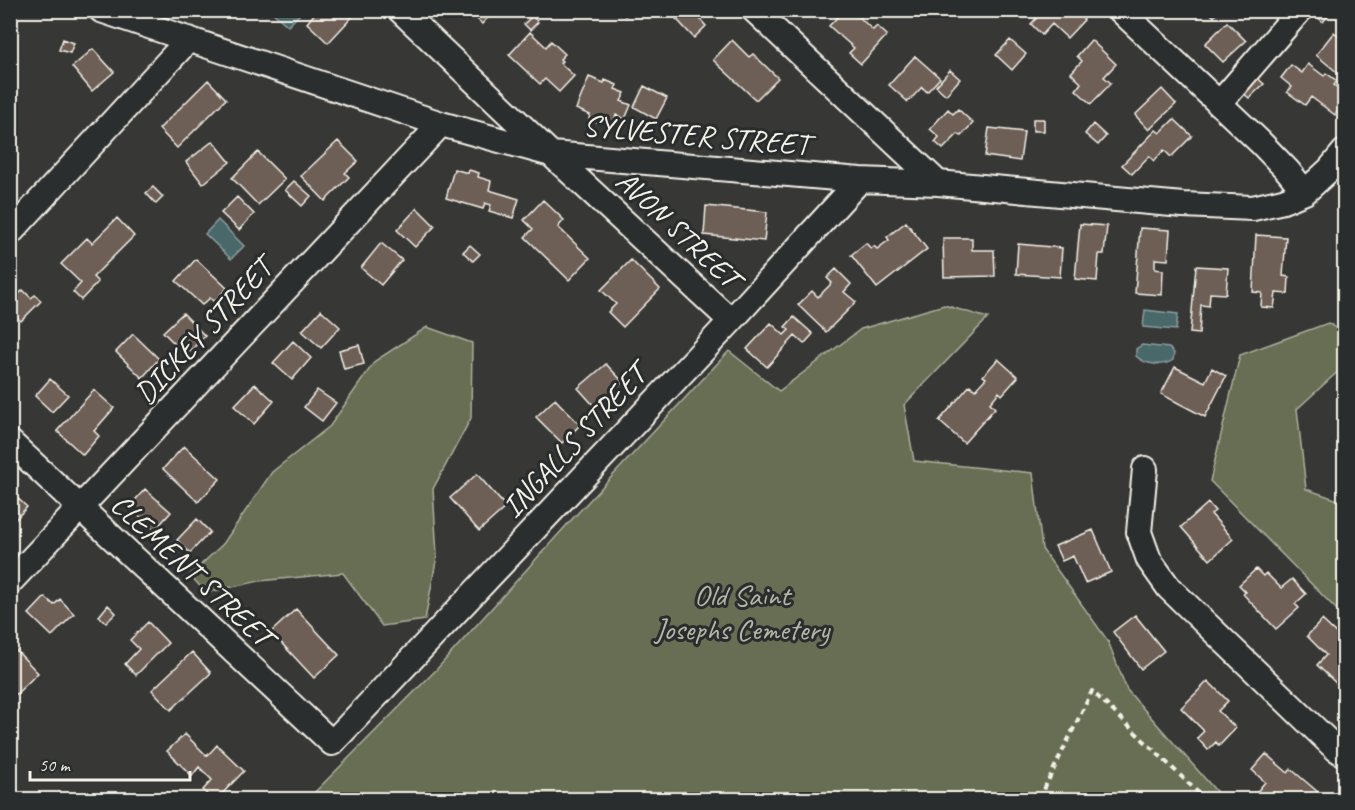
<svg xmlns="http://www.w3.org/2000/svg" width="1355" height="810" viewBox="0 0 1355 810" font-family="Caveat,sans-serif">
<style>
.green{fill:#676e53;stroke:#aeb09e;stroke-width:1.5}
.water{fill:#49676b;stroke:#8d9e9d;stroke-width:1.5}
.building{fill:#6d5f54;stroke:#f4f1e8;stroke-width:1.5}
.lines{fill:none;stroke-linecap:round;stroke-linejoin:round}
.minor-casing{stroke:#f4f1e8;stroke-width:28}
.path{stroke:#f4f1e8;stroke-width:4;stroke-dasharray:6 4.5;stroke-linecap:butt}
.minor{stroke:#2a2d2e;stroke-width:24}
.labels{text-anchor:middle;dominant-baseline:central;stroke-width:6;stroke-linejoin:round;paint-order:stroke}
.street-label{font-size:30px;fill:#f4f1e8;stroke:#2a2d2e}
.park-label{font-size:30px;fill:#b5b6a5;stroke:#2a2d2e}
</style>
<rect width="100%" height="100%" fill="#373736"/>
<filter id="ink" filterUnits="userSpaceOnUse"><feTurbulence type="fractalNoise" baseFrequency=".0167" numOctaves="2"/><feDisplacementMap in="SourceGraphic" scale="12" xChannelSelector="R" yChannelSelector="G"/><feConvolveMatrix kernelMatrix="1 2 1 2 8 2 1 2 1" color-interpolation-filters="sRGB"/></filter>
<g filter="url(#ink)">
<path class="green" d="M944 305 988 318 904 405 914 461 1033 473 1042 549 1108 641 1127 690 1223 799H308L436 670 574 517 729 351 779 391 861 329Z
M1328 323 1344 333V366L1297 409 1306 489 1344 502V609L1337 610 1210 481 1240 355Z
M427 327 472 343 471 418 433 489 437 556 425 620 382 626 343 573 259 581 206 593 190 575 223 544 272 472 330 426 375 361Z"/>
<path class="water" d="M271 11H294L299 15 288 26Z
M218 220 244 246 231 259 205 234Z
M1145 310 1178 314 1176 330 1143 327Z
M1142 345 1169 348 1174 353 1173 360C1163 367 1145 365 1136 356V349Z"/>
<path class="building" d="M314 10H349L354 15 328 43 307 23 316 12Z
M468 10H495L482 24Z
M619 10H631L625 16Z
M668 10H703L706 13 700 19 706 26 694 38Z
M844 10H867L860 18 873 30 877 26 887 35 861 64 849 53 854 48 829 26Z
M1044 10H1075L1084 20 1067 38 1052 24 1042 35 1031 24Z
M1207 10H1220L1214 17Z
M1315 10H1333L1323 22 1313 13Z
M532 16 538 22 530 30 524 24Z
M1227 22 1246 41 1223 62 1205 44Z
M530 32 546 47 551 41 565 54 560 59 562 61 560 63 574 76 559 92 545 79 540 84 509 55Z
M1334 32 1344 40V78L1316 55Z
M63 39 74 43 70 53 59 50Z
M732 40 749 57 753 54 778 78 756 100 713 60Z
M1010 40 1026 54 1012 70 996 55Z
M1091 40 1116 64 1104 77 1111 83 1091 104 1076 90 1081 83 1071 73 1082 61 1077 56Z
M93 49 114 72 92 91 72 67Z
M915 56 940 78 927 92 922 87 908 102 889 85Z
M1308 64 1324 76 1326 73 1337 81 1334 85 1344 93V102L1335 115 1311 97 1305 105 1287 92 1292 87 1281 78 1291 65 1302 73Z
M950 70 960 79 946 95 936 86Z
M1254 75 1264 84 1249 98 1240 90Z
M589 77 604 83 605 80 617 85 615 89 625 93 621 101 631 105 625 119 616 115 613 125 601 120 599 123 589 119 590 115 576 109Z
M208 80 226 99 177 148 159 129Z
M644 86 667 98 656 119 634 107Z
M1162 89 1176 104 1149 130 1135 115Z
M948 109 953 114 958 109 973 123 961 136 958 134 943 149 935 142 939 137 930 129Z
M1033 119H1044V131H1033Z
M1174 119 1192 136 1171 157 1164 150 1154 161 1149 156 1132 174 1122 165 1156 130 1160 133Z
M1093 124 1106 136 1098 145 1085 134Z
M989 128 1024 132 1020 161 985 156Z
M213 141 230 162 203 184 186 162Z
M338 141 358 161 345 173 349 177 325 201 301 176Z
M258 152 285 179 258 205 232 178Z
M454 169 468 173 469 170 479 173 478 177 491 181 489 190 519 199 513 218 489 211 491 205 485 203 483 209 446 198Z
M294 181 311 196 302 206 285 190Z
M153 187 163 197 156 204 146 193Z
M237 197 254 214 239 230 221 213Z
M543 200 564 220 558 227 590 258 569 280 525 237 533 229 524 220Z
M706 206 767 212 764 241 704 235Z
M417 208 435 226 415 247 397 230Z
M117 218 134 236 93 277 98 282 81 300 73 292 81 283 61 264 87 238 92 243Z
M906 222 927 249 877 288 851 255 866 243 871 249 874 246 877 249 889 240 887 237Z
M1080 224 1107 226 1104 254H1099L1097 281 1075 279Z
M1140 228 1170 230 1168 260 1155 259V269L1163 270 1162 295 1135 293Z
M1256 235 1286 237 1283 276 1289 277 1288 294 1276 293 1274 308 1261 307 1262 293 1253 292Z
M943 238H972V250H994L995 276 944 277Z
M381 243 402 260 381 285 361 268Z
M1018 244 1062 248 1060 277 1016 274Z
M470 245 480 254 473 261 463 252Z
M196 259 227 288 214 302 210 298 202 305 176 281Z
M631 260 660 289 623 327 608 312 616 304 601 290Z
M1196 266 1228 268 1226 294 1210 293 1209 306 1201 305 1199 334 1190 333Z
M836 269 851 284 844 292 856 302 826 332 798 305 812 291 818 297 832 283 827 278Z
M23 290 31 298 35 295 41 301 21 321 10 311V302Z
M321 310 340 327 321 348 302 331Z
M183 313 205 336 186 355 163 332Z
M794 317 813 334 804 344 795 336 767 367 747 349 771 323 784 335 789 330 785 327Z
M133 334 159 359 142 378 116 352Z
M293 341 311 358 292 380 273 363Z
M359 345 364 364 344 369 339 350Z
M998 359 1018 377 1002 395 999 392 990 403 995 408 964 443 939 421 970 385 975 390 986 378 983 376Z
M606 364 623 382 595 407 578 388Z
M1175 367 1205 382 1212 368 1226 376 1205 417 1161 394Z
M50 379 68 395 52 412 35 396Z
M255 384 274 401 254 424 234 406Z
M94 390 114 408 94 431 99 436 83 455 57 431Z
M317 390 336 403 322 421 304 407Z
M555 399 580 425 562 443 536 417Z
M184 446 220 479 198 502 163 469Z
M477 474 506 507 479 531 450 498Z
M145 489 171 512 155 530 129 507Z
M12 493 27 507 10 525V495Z
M1208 503 1215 511 1211 514 1233 539 1210 560 1181 527Z
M197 519 210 532 190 553 177 540Z
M1093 530 1111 572 1085 583 1073 556 1062 561 1055 546Z
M1256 569 1263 576 1266 573 1281 588 1292 579 1306 594 1295 604 1299 608 1276 629 1243 594 1246 592 1239 585Z
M45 597 54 605 60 599 74 614 52 636 29 614Z
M108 605 116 613 106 623 99 616Z
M296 609 339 655 314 678 271 632Z
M1135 615 1164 651 1141 669 1113 632Z
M1322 620 1337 634 1339 631 1344 636V649L1342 652 1344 654V685L1341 688 1317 665 1326 655 1307 636Z
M148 622 168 643 136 675 125 664 139 649 130 640Z
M14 648 38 673 11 699 10 652Z
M192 652 211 673 171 710 152 690Z
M1208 681 1228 701 1218 711 1236 728 1219 746 1216 742 1208 750 1197 738 1204 731 1181 708Z
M185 734 207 756 217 745 244 771 216 800H212L203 790 212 780 199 767 192 776 167 751Z
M1266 754 1288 773 1291 769 1318 792 1312 800H1286L1284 797 1282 800H1264L1256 793 1265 782 1252 770Z"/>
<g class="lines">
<g class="minor-casing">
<path id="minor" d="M101 10 441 124 551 154 860 180 938 183 1183 205 1253 208 1283 201 1305 192 1330 169 1344 152
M400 10 551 154 731 321
M754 10 938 183
M1120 10 1260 142 1288 171 1305 192
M1219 104 1300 10
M10 233 189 39
M10 442 332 743 731 321 860 180
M1145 469 1139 532 1149 560 1169 588 1335 748 1344 754
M10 582 441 124"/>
</g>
<path class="path" d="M1043 800 1045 787 1092 691 1206 800"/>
<use href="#minor" class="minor"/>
</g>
</g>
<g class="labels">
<g class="street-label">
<text transform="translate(696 135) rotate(5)">SYLVESTER STREET</text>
<text transform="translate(678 229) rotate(43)">AVON STREET</text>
<text transform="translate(203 331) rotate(-47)">DICKEY STREET</text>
<text transform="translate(574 441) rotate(-47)">INGALLS STREET</text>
<text transform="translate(192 570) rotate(43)">CLEMENT STREET</text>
</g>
<g class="park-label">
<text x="742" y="595">Old Saint<tspan x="742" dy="34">Josephs Cemetery</tspan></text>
</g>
</g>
<rect width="1355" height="810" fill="none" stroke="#2a2d2e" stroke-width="36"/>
<rect x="18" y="18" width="1319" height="774" fill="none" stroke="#f4f1e8" stroke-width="2" filter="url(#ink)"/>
<path d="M30 771v9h160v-9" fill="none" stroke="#f4f1e8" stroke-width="3"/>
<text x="39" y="771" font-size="18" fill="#f4f1e8" stroke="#2a2d2e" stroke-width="4.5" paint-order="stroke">50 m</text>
</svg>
